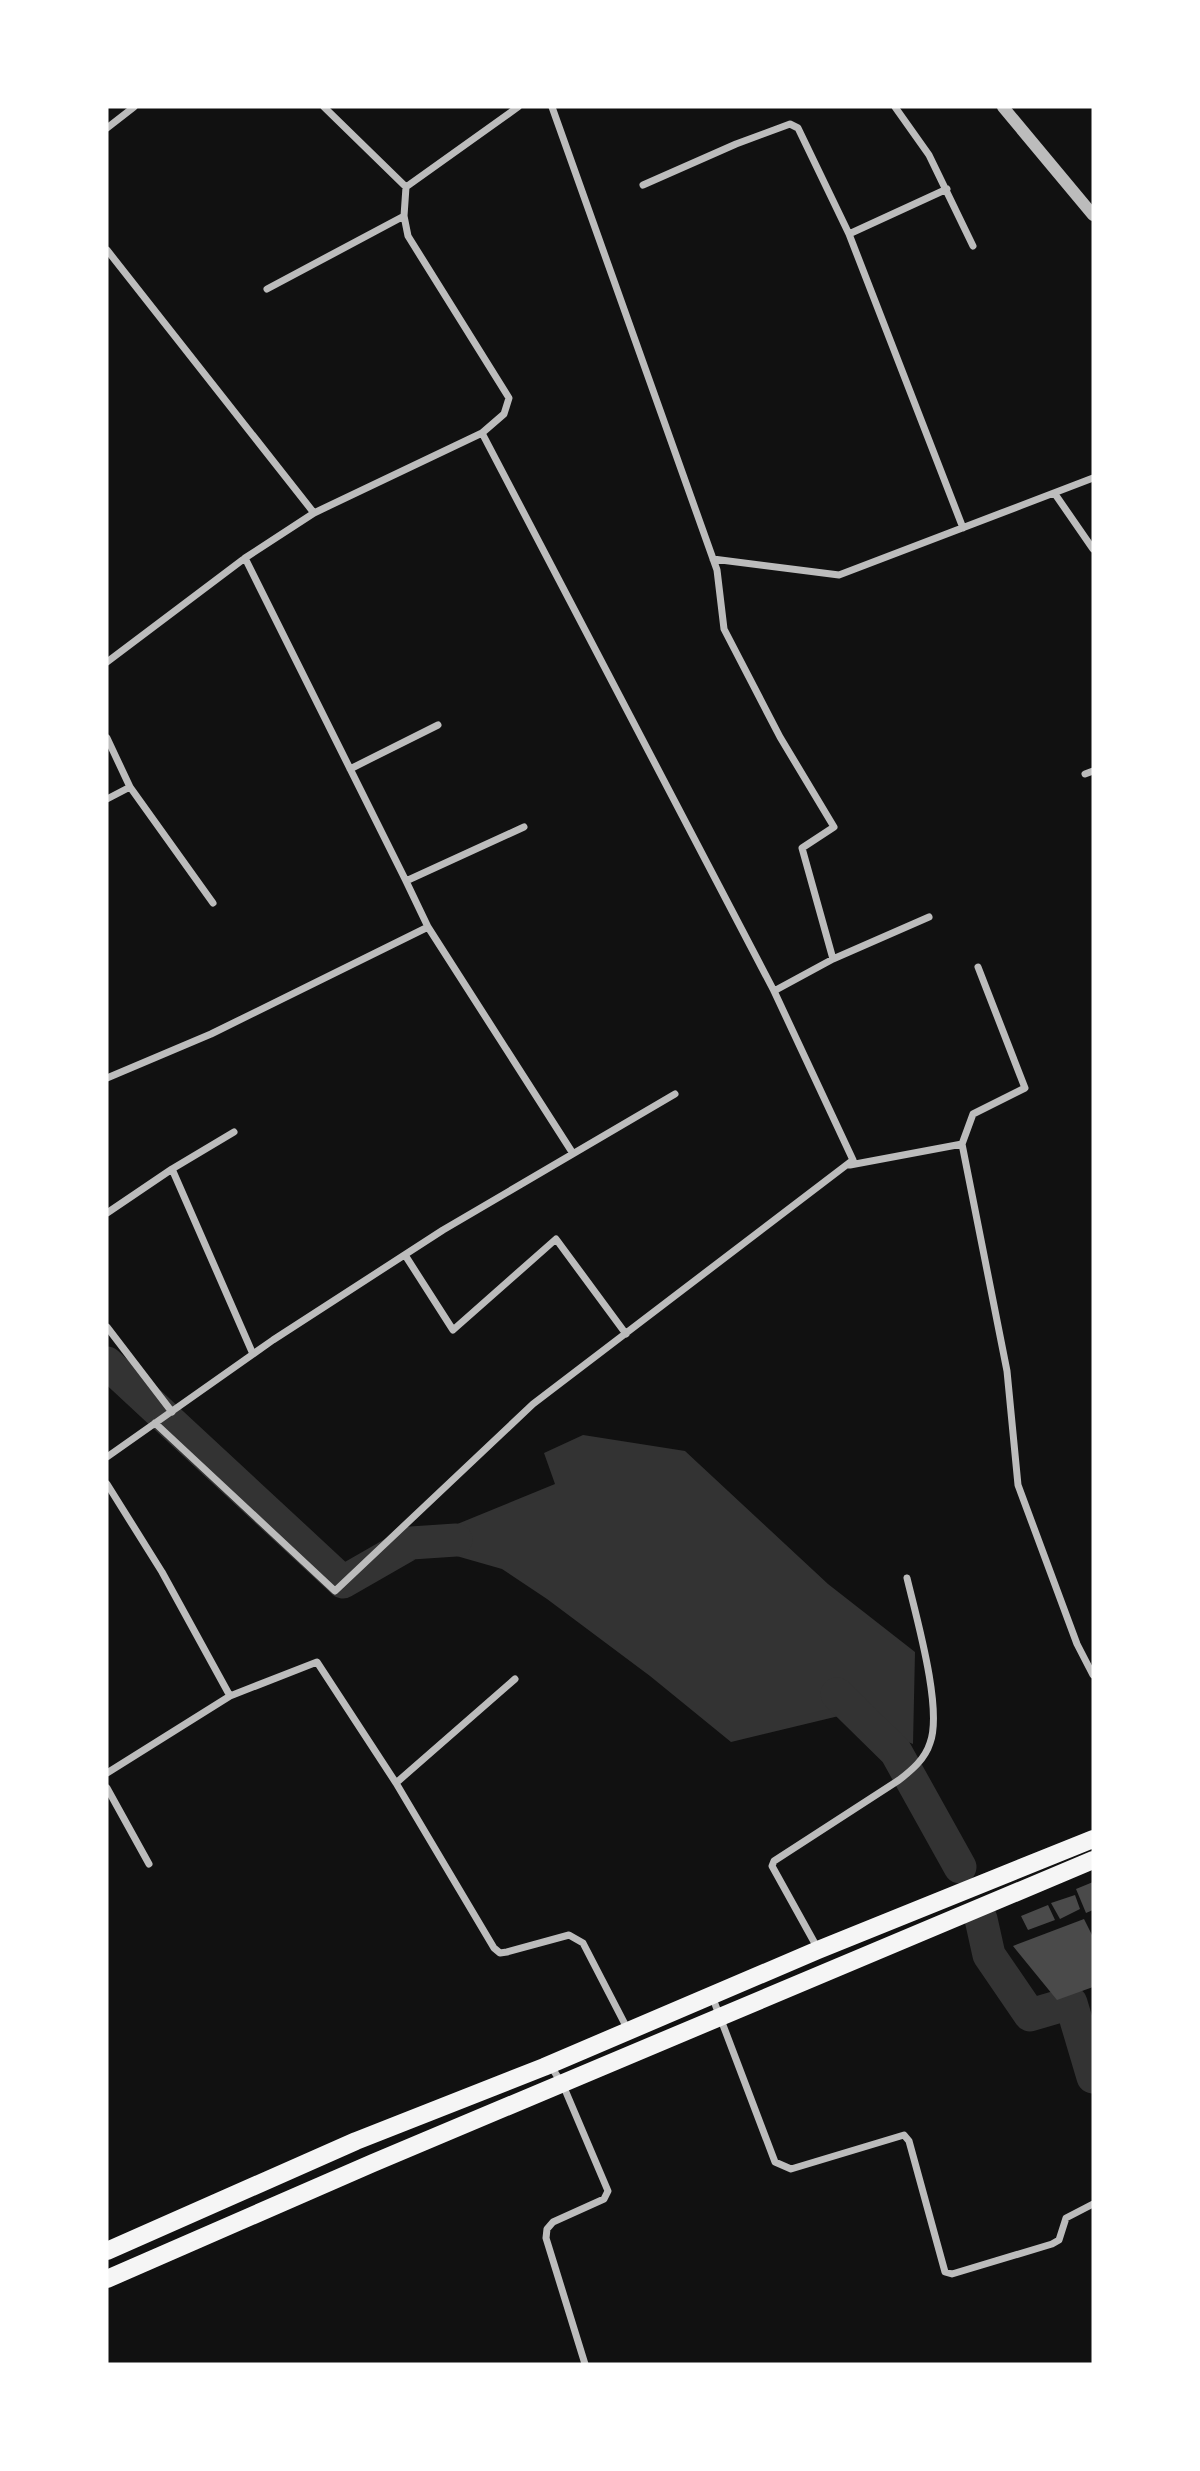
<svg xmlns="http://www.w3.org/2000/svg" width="1200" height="2471" viewBox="0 0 1200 2471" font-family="Helvetica,sans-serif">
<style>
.water{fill:#333}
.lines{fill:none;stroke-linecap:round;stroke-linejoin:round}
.river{stroke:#333;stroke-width:33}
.building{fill:#4a4a4a}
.minor{stroke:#bcbcbc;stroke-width:7}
.tertiary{stroke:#bcbcbc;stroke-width:12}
.primary{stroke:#f5f5f5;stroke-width:18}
</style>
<rect width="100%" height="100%" fill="#111"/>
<path class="water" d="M583 1435 685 1451 828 1584 915 1652 913 1744 843 1715 731 1742 650 1676 547 1599 502 1569 411 1543 555 1484 544 1453Z"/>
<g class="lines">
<path class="river" d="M107 1363 343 1582 411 1543 456 1540
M837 1694 896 1752 960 1867
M981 1919 989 1955 1030 2015 1071 2003 1093 2077"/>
</g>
<path class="building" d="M1093 1882V1910L1086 1913 1076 1889Z
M1075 1895 1080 1909 1060 1919 1051 1903Z
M1048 1905 1055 1920 1028 1930 1021 1916Z
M1084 1919 1093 1937V1987L1057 2000 1013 1946Z"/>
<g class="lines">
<path class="minor" d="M324 107 406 187 518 107
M552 107 717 570 724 629 780 737 834 827 802 848 833 959
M895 107 929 155 973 246
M107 128 134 107
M643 185 736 144 790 124 798 128 849 234
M947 189 849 234 963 528
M107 250 314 513 245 558 107 662
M267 289 404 216
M1055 494 1093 549
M314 513 482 433
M245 558 406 881 524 827
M713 559 839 575 1093 478
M107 738 130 787 213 903
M350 769 438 725
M1085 774 1093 771
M107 799 130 787
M428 927 572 1152
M774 991 833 959 929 917
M107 1078 211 1034 428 927 406 881
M234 1132 172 1169 253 1354
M962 1144 973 1114 1025 1088 978 967
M850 1165 962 1144 1007 1371 1018 1485 1077 1644 1093 1675
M107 1213 172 1169
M405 1255 453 1330 556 1239 626 1334
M107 1327 172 1412
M155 1423 335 1591 533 1404 853 1160 774 991 482 433 504 414 509 398 408 236 404 216 406 187
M107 1457 273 1340 443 1230 675 1094
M107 1484 162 1572 230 1696
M107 1773 230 1696 317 1662 396 1783 494 1948 500 1953 507 1952 569 1935 583 1943 628 2030
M396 1783 515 1679
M107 1788 149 1864
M818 1949 772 1866 774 1861 899 1780C912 1770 925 1759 930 1743 943 1709 916 1616 907 1578
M712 1996 775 2162 791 2169 904 2135 909 2141 945 2272 952 2274 1052 2244 1059 2240 1066 2218 1093 2204
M550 2065 563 2085 608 2191 604 2199 553 2222 547 2229 546 2238 585 2364"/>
<path class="tertiary" d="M1003 107 1093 215"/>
<path class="primary" d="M107 2251 356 2141 544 2067 818 1950 1093 1839
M107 2279 373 2163 1093 1860"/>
</g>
<rect width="1200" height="2471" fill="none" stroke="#ffffff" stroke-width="217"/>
</svg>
